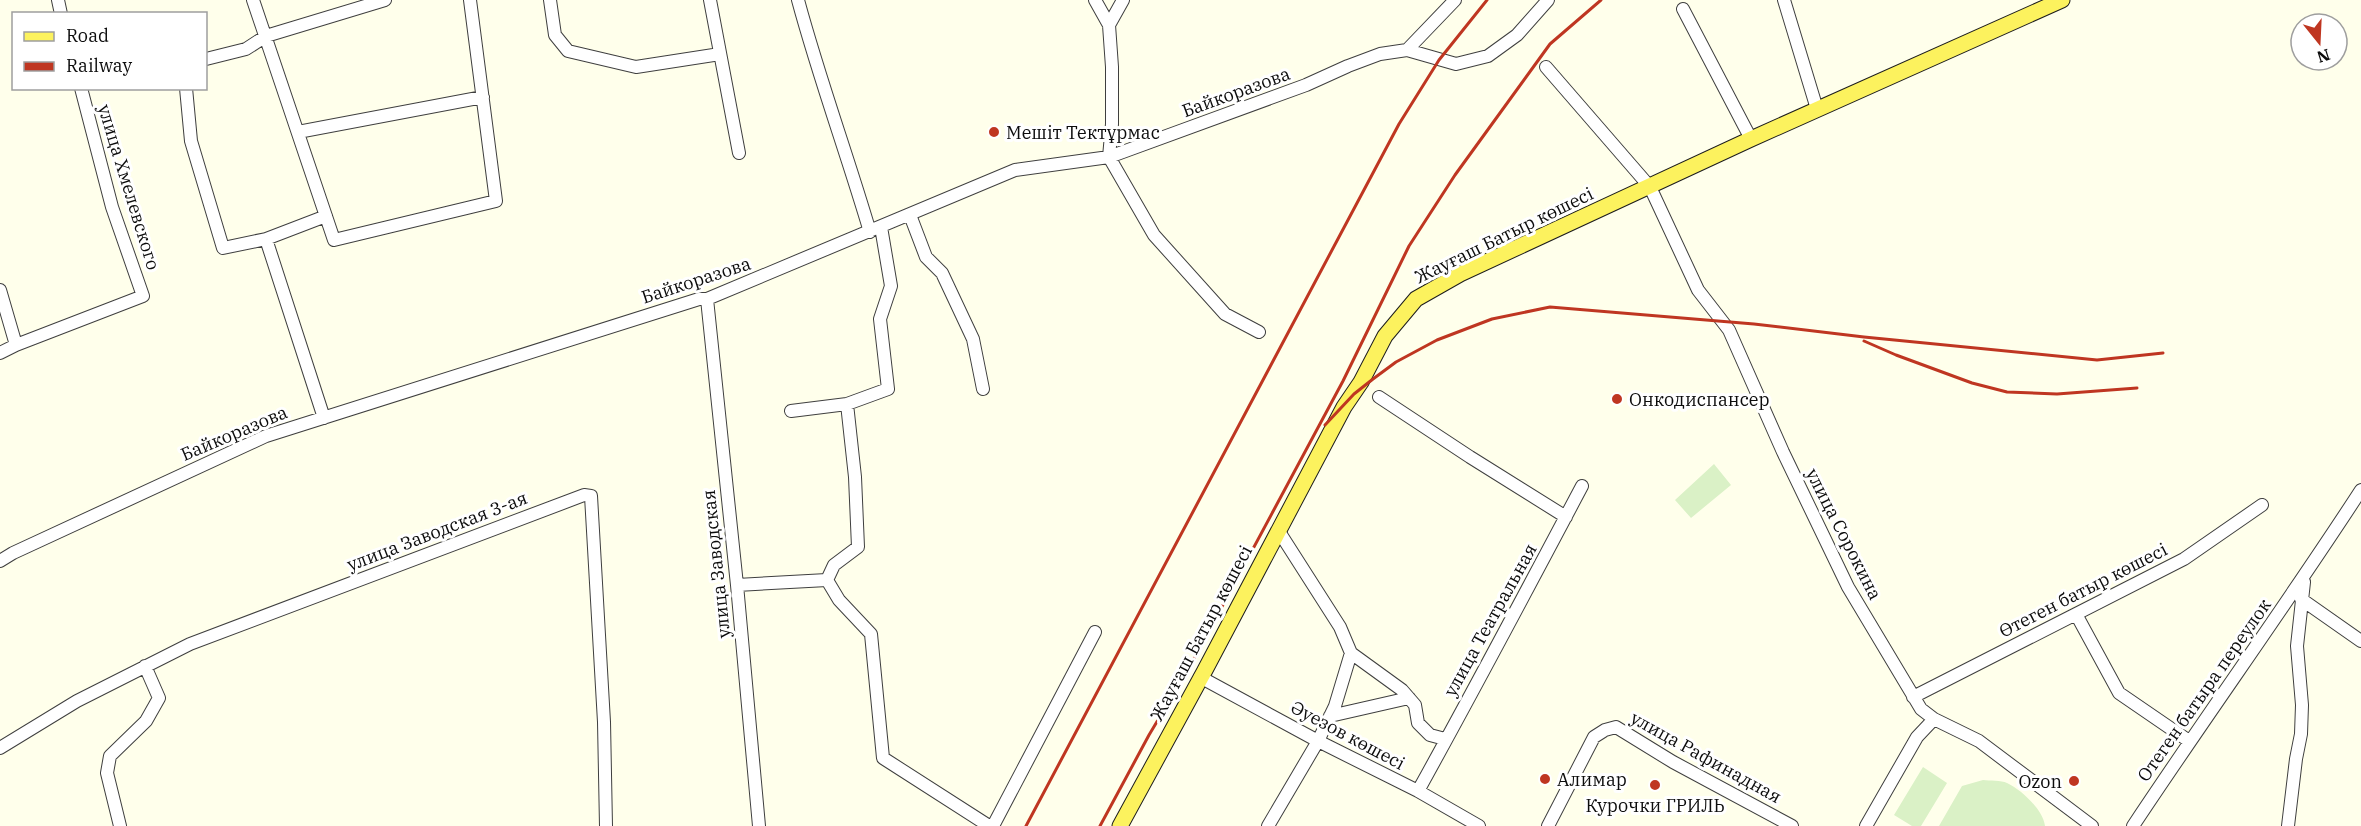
<svg xmlns="http://www.w3.org/2000/svg" width="2361" height="826" viewBox="0 0 2361 826" font-family="'IBM Plex Serif',serif">
<style>
.pitch{fill:#daf1c6}
.lines{fill:none;stroke-linecap:round;stroke-linejoin:round}
.minor-casing{stroke:#3f3f3f;stroke-width:14}
.major-casing{stroke:#1d1d1d;stroke-width:17}
.minor{stroke:#fff;stroke-width:12}
.major{stroke:#fcf25e;stroke-width:15}
.rail{stroke:#bf3621;stroke-width:3}
.poi-dot{fill:#bf3621;stroke:#fff;stroke-width:2}
.labels{text-anchor:middle;dominant-baseline:central;stroke-width:6;stroke-linejoin:round;paint-order:stroke}
.street-label{font-size:18px;fill:#0c0c0c;stroke:#fff}
.poi-label{font-size:18px;fill:#0c0c0c;stroke:#fff;text-anchor:start}
</style>
<rect width="100%" height="100%" fill="#ffffeb"/>
<path class="pitch" d="M1714 464 1731 485 1691 518 1675 500Z
M1923 767 1947 783 1921 826H1912L1894 815Z
M1983 780C1990 781 2001 780 2007 783 2022 790 2043 810 2045 826H1939L1962 786Z"/>
<g class="lines">
<g class="minor-casing">
<path id="minor" d="M58 0 61 14
M253 0 334 240 496 201 470 0
M550 0 555 35 568 51 636 67 720 54
M710 0 739 153
M798 0C819 78 847 154 870 232
M1095 0 1109 25 1112 67V124L1109 157 1154 235 1225 314 1259 332
M1784 0 1817 109
M1683 9 1751 139
M1109 25 1123 0
M1407 50 1455 0
M206 59 246 49 266 36 385 0
M1546 67 1650 187 1698 290 1729 330 1783 452 1848 587 1921 709 1934 719 1979 741 2092 826
M186 88 191 141 223 248 266 239 324 418
M298 132 483 97
M910 215 926 257 942 273 973 339 983 389
M881 227 891 286 880 319 888 389 847 404 855 477 858 547 834 565 827 580 839 600 871 634 883 758 989 826
M266 239 326 216
M0 290 16 345
M707 299 737 585 759 826
M0 353 16 345 143 296 112 207 81 88
M1379 397 1470 457 1566 517
M791 411 847 404
M1278 530 1340 627 1351 653 1402 690 1415 705 1418 723 1430 735 1445 739
M0 561 13 553 266 436 699 299H707L1015 170 1109 157 1306 85 1348 66 1380 54 1407 50 1456 64 1488 56 1517 35 1548 0
M737 585 827 580
M2301 599 2361 641
M2076 614 2119 693 2189 741
M1200 677 1318 741 1418 791 1479 826
M1913 697 2184 559 2262 505
M1330 716 1409 698
M0 748 77 701 190 644 584 495 591 496 604 722 606 826
M1418 791C1474 690 1528 588 1582 486
M120 826 107 773 110 756 146 721 159 698 145 666
M993 826 1095 632
M1268 826 1318 741 1335 706 1351 653
M1548 826 1594 737 1605 730 1616 727 1673 762 1792 826
M1866 826 1917 737 1934 719
M2133 826C2208 713 2287 604 2361 490
M2288 826 2296 759 2301 734 2302 705 2297 646 2304 582"/>
</g>
<g class="major-casing">
<path id="major" d="M1120 826 1204 672 1344 407 1361 382 1385 336 1416 299 1460 274 1751 139 2062 0"/>
</g>
<use href="#minor" class="minor"/>
<use href="#major" class="major"/>
<path class="rail" d="M1864 341 1896 355 1972 383 2007 392 2057 394 2137 388
M1325 425 1354 394 1373 379 1396 362 1437 340 1492 319 1550 307 1754 324 1864 337 2097 360 2163 353
M1026 826 1399 124 1439 60 1487 0
M1100 826 1149 735 1189 668 1343 381 1409 246 1455 175 1550 44 1601 0"/>
</g>
<g class="poi-dot">
<circle cx="994" cy="132" r="6"/>
<circle cx="1617" cy="399" r="6"/>
<circle cx="1545" cy="779" r="6"/>
<circle cx="2074" cy="781" r="6"/>
<circle cx="1655" cy="785" r="6"/>
</g>
<g class="labels">
<g class="street-label">
<text transform="translate(1236 92) rotate(-20)">Байкоразова</text>
<text transform="translate(129 187) rotate(73)">улица Хмелевского</text>
<text transform="translate(1504 235) rotate(-26)">Жауғаш Батыр көшесі</text>
<text transform="translate(696 280) rotate(-18)">Байкоразова</text>
<text transform="translate(234 433) rotate(-23)">Байкоразова</text>
<text transform="translate(437 531) rotate(-21)">улица Заводская 3-ая</text>
<text transform="translate(1844 534) rotate(63)">улица Сорокина</text>
<text transform="translate(716 564) rotate(-96)">улица Заводская</text>
<text transform="translate(2083 590) rotate(-27)">Өтеген батыр көшесі</text>
<text transform="translate(1490 620) rotate(-61)">улица Театральная</text>
<text transform="translate(1201 633) rotate(-62)">Жауғаш Батыр көшесі</text>
<text transform="translate(2204 690) rotate(-55)">Отеген батыра переулок</text>
<text transform="translate(1348 735) rotate(28)">Әуезов көшесі</text>
<text transform="translate(1706 757) rotate(29)">улица Рафинадная</text>
</g>
<g class="poi-label">
<text x="1006" y="132">Мешіт Тектұрмас</text>
<text x="1629" y="399">Онкодиспансер</text>
<text x="1557" y="779">Алимар</text>
<text x="2062" y="781" text-anchor="end">Ozon</text>
<text x="1655" y="805" text-anchor="middle">Курочки ГРИЛЬ</text>
</g>
</g>
<rect x="12" y="12" width="195" height="78" fill="#ffffff" stroke="#9e9e9e" stroke-width="1.5"/>
<rect x="24" y="32" width="30" height="9" fill="#fcf25e" stroke="#9e9e9e" stroke-width="1.5"/>
<text x="66" y="42" font-size="18" fill="#0c0c0c">Road</text>
<rect x="24" y="62" width="30" height="9" fill="#bf3621" stroke="#9e9e9e" stroke-width="1.5"/>
<text x="66" y="72" font-size="18" fill="#0c0c0c">Railway</text>
<g transform="translate(2319 42) rotate(162)"><circle r="28" fill="#ffffff" stroke="#9e9e9e" stroke-width="1.5"/>
<path d="M0-4.5L10 22L0 15L-10 22Z" fill="#bf3621"/>
<text y="-9" font-size="16" font-weight="bold" text-anchor="middle" fill="#0c0c0c">N</text>
</g>
</svg>
